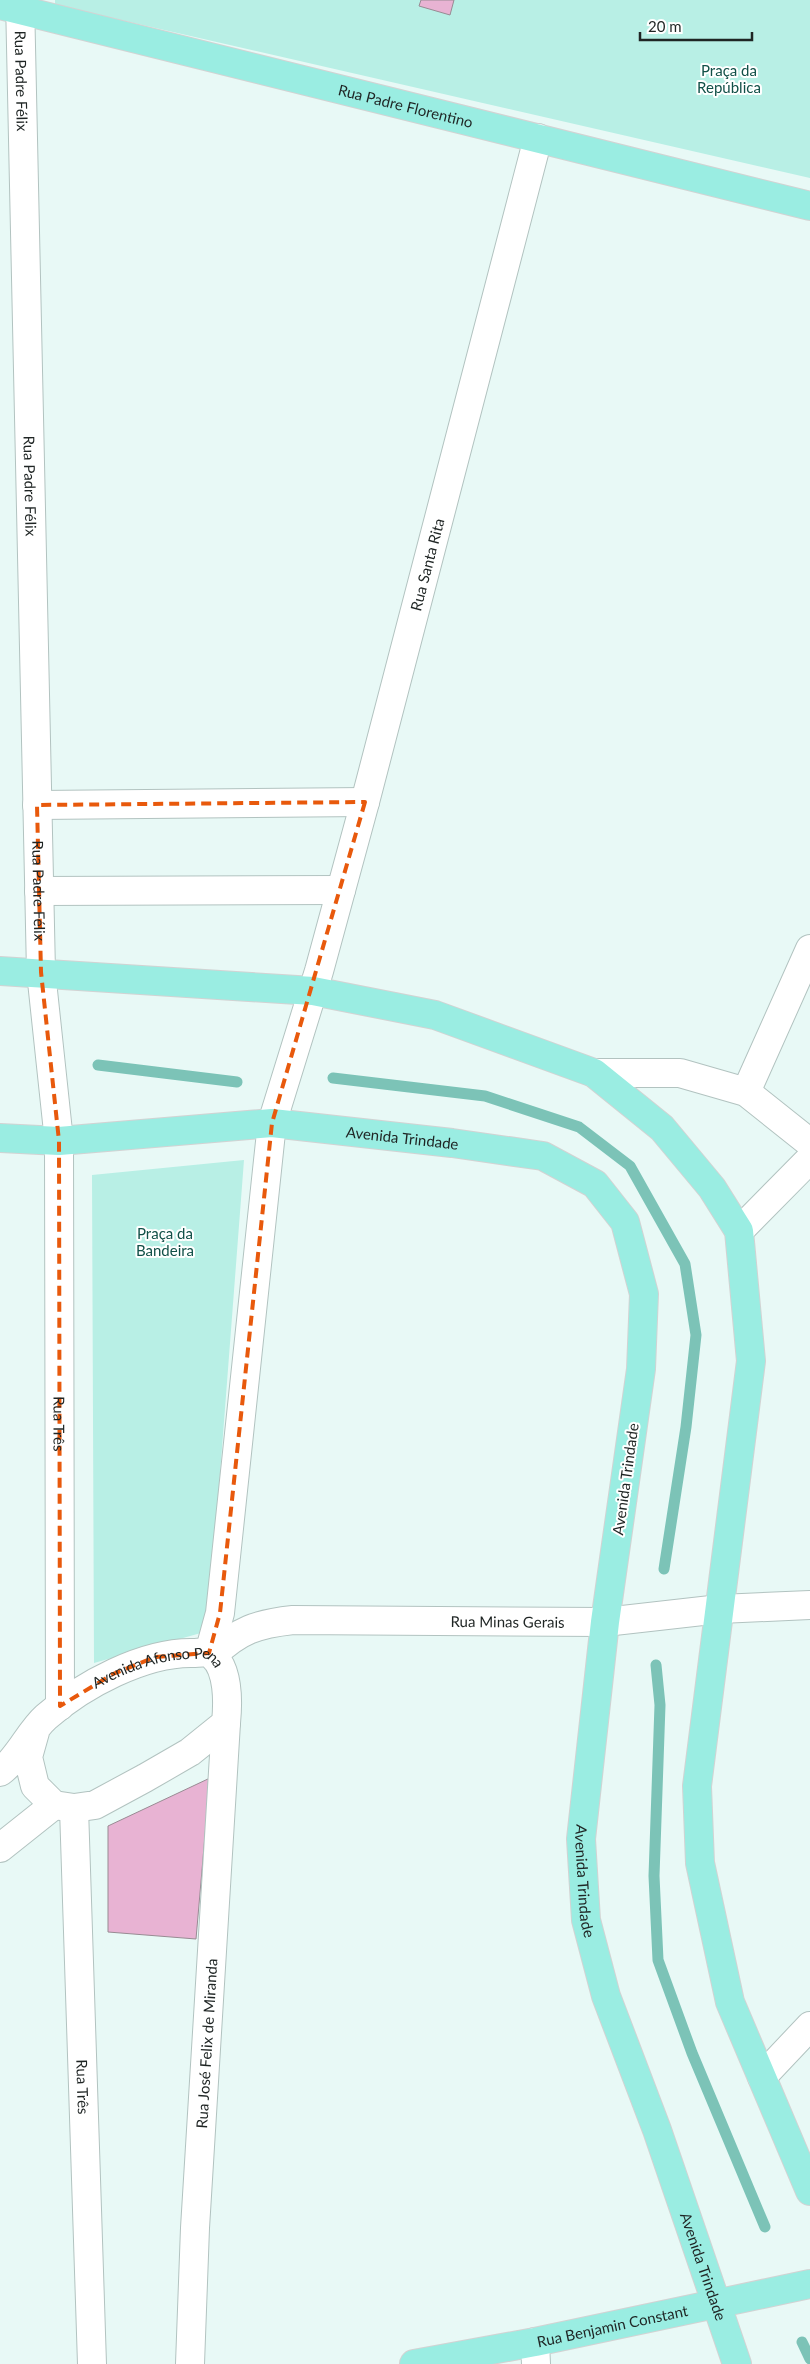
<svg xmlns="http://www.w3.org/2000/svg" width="810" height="2364" viewBox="0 0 810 2364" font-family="Lato,sans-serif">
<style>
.green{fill:#b8efe5}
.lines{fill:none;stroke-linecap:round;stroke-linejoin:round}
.stream{stroke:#7cc3b7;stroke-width:11}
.building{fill:#e8b3d3;stroke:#988b93}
.minor-casing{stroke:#b2c3c0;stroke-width:30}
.major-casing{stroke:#d2d3d3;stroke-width:30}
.minor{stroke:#fff;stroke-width:28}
.major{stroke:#9aede2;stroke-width:28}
.marked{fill:none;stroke:#e8590c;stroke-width:4;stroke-dasharray:10 6;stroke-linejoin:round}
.labels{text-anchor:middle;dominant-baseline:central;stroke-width:4;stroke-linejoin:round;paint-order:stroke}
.park-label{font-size:15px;fill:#115048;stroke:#fff}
.street-label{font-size:15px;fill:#1f2524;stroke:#fff}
</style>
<rect width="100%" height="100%" fill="#e8f9f6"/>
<path class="green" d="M55 0H810V178L55 5Z
M244 1160 208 1631 94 1663 92 1175Z"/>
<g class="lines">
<path class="stream" d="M98 1065 237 1082
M333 1078 485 1096 579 1127 630 1166 685 1264 696 1335 686 1427 664 1569
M656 1665 660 1705 654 1876 658 1960 692 2053 765 2227
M802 2342 810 2359"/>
</g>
<path class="building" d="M421 0H454L450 15 419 6Z
M210 1778 196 1939 108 1932V1826Z"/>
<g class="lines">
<g class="minor-casing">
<g id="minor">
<path id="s1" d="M20 0 41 972 59 1141 60 1706"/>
<path d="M37 805 365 802"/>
<path d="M39 891 341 890"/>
<path d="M594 1073H680L746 1092 810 1143"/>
<path d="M746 1092 810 949"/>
<path d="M739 1231 810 1159"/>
<path id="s2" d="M209 1653 220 1613 272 1123 319 971 365 802 538 138"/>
<path id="s3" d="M213 1655C239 1630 257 1624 293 1620L605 1622 720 1609 810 1605"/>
<path id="s4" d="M0 1772C19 1758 29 1732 46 1717 82 1685 144 1652 193 1653 199 1653 207 1651 212 1655 229 1669 228 1703 226 1723L190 1752 145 1778 95 1805 74 1808 54 1805 35 1786 28 1757 35 1732"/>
<path id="s5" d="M74 1808 92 2364"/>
<path d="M0 1848 54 1805"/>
<path d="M762 2077 810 2026"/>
<path d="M535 2342 536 2364"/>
<path id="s6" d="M190 2364 195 2228 226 1723"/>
</g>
</g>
<g class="major-casing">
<g id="major">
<path id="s7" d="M0 5 810 206"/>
<path d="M0 971 313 991 435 1015 594 1073 662 1128 712 1188 739 1231 751 1361 697 1786 700 1863 730 2002 810 2191"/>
<path id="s8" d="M0 1138 59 1141 272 1123 452 1143 543 1156 595 1184 625 1222 644 1294 641 1369 605 1622 581 1839 586 1920 606 1996 657 2130 737 2364"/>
<path id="s9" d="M414 2364 535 2342 810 2284"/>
</g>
</g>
<use href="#minor" class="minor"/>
<use href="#major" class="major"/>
</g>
<path class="marked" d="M365 802 272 1123 220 1613 209 1653 155 1657 113 1674 60 1706 59 1141 41 972 37 805Z"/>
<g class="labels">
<g class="park-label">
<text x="729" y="70">Praça da<tspan x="729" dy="17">República</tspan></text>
<text x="165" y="1233">Praça da<tspan x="165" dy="17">Bandeira</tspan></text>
</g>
<g class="street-label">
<text stroke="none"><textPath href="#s1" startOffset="81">Rua Padre Félix</textPath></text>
<text stroke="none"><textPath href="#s7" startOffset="418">Rua Padre Florentino</textPath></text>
<text stroke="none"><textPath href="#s1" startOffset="486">Rua Padre Félix</textPath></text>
<text stroke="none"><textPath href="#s2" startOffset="1114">Rua Santa Rita</textPath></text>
<text stroke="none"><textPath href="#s1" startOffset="891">Rua Padre Félix</textPath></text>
<text stroke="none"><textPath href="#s8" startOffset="404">Avenida Trindade</textPath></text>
<text stroke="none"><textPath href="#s1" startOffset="1425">Rua Três</textPath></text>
<text transform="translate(625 1479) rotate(-82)">Avenida Trindade</text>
<text stroke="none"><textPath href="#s3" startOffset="304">Rua Minas Gerais</textPath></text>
<text stroke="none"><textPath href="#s4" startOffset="199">Avenida Afonso Pena</textPath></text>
<text stroke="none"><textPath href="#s8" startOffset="1319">Avenida Trindade</textPath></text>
<text stroke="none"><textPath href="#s6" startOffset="321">Rua José Felix de Miranda</textPath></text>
<text stroke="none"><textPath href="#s5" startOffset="279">Rua Três</textPath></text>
<text stroke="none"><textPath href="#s8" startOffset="1724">Avenida Trindade</textPath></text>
<text stroke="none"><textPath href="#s9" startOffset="202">Rua Benjamin Constant</textPath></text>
</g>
</g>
<path d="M640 32v8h112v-8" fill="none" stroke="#1f2524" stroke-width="2.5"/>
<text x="648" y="32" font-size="15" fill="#1f2524" stroke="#ffffff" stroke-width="4" paint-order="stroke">20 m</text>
</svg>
